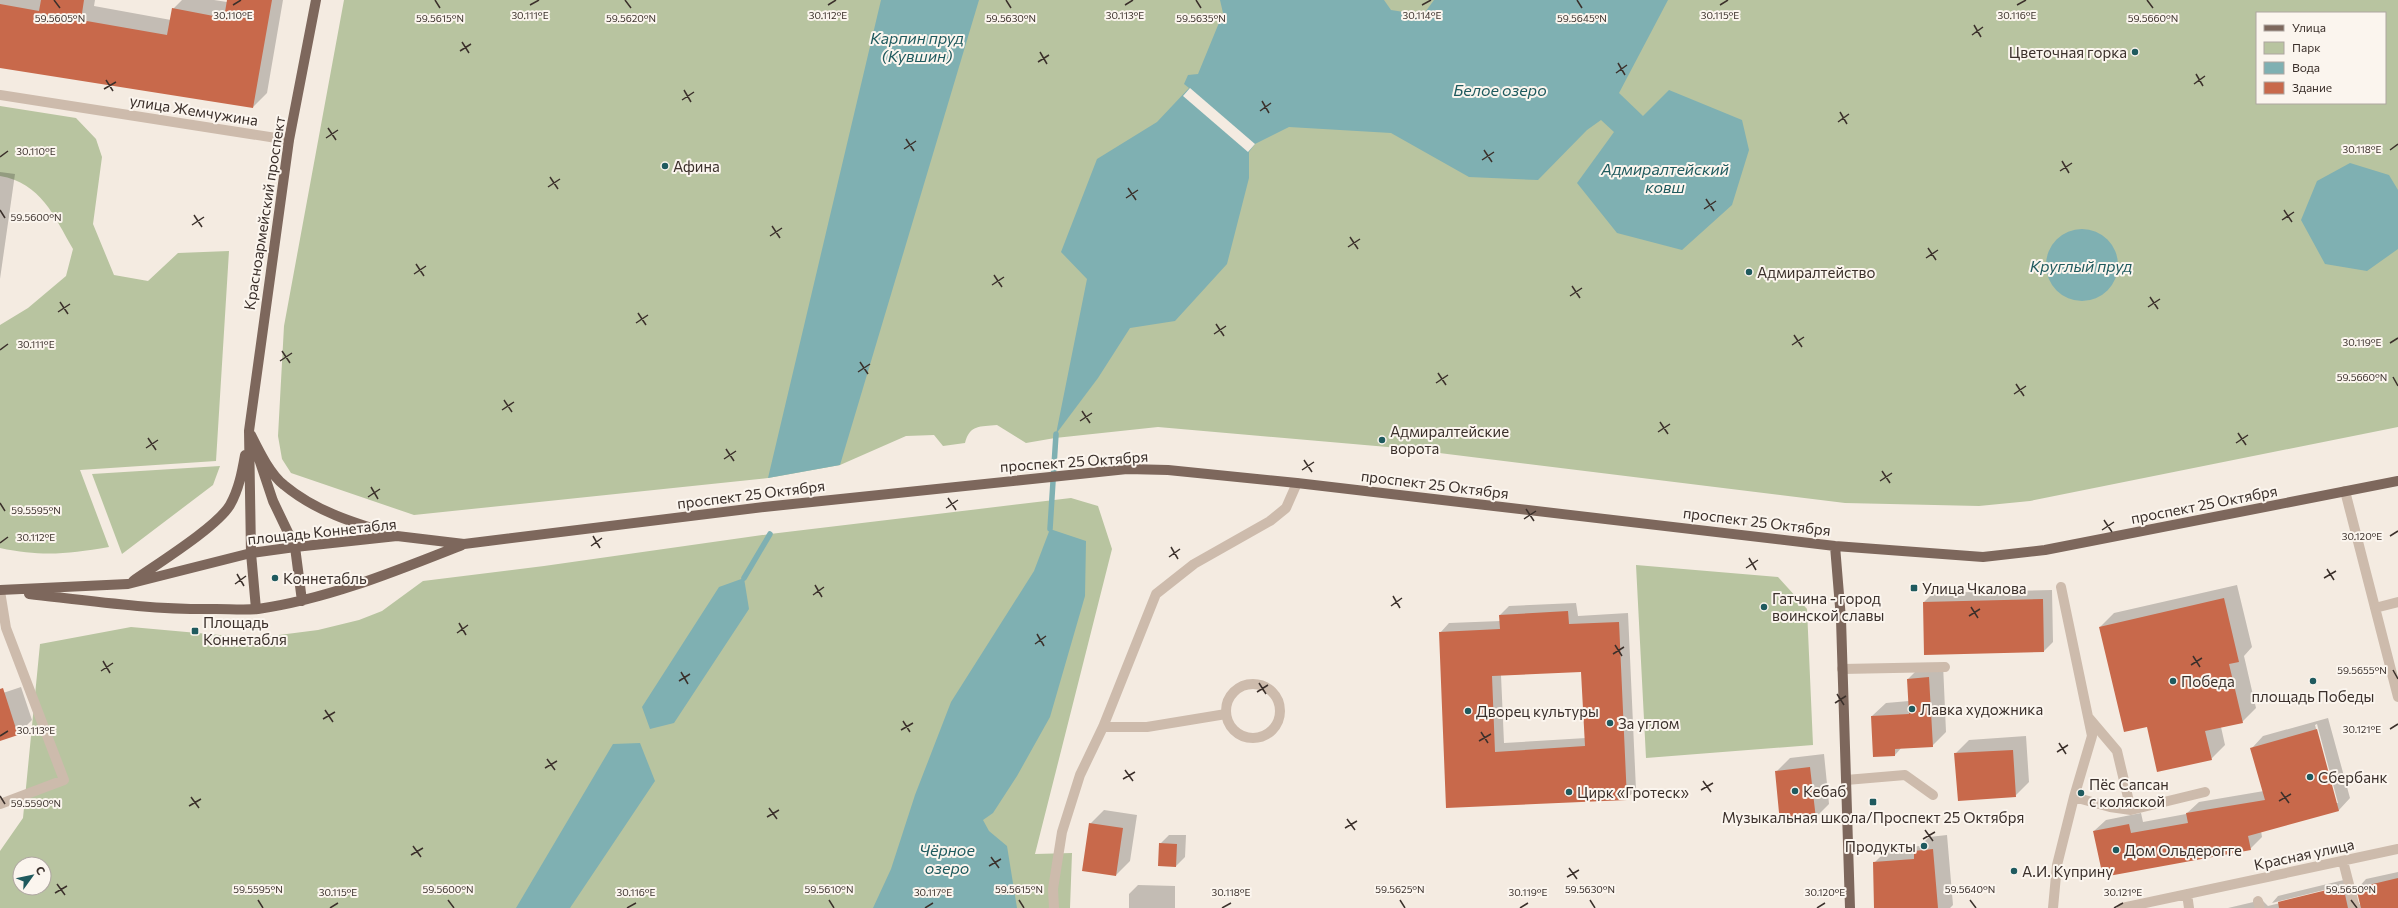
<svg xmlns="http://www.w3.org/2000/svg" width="2398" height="908" viewBox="0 0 2398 908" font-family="Commissioner,sans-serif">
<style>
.green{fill:#b8c4a0;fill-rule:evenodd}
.water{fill:#7fb0b2}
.pier{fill:#f4ebe1}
.shadow{fill:#0003;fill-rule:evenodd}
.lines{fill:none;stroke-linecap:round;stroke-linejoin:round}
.stream{stroke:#7fb0b2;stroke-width:5.5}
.building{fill:#c8694b;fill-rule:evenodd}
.minor{stroke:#cdbbac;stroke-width:10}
.major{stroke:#7d675c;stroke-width:10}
.ticks{fill:none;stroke:#3b302b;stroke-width:1.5}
.poi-dot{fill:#1f5a5e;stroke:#fbf5ee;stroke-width:1.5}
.labels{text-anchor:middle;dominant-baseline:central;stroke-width:4;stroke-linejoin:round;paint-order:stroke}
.poi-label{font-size:15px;fill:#3b302b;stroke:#fbf5ee;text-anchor:start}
.street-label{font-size:15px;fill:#3b302b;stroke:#fbf5ee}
.water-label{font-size:16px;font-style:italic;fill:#1f5a5e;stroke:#fbf5ee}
.ticks-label{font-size:10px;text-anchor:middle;fill:#3b302b;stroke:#fbf5ee;stroke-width:4;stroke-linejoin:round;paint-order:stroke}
</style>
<rect width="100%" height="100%" fill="#f4ebe1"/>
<path class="green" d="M344 0H2398V427L2030 501 1979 506 1845 503 1399 448 1158 427 1055 438 1026 443 997 425C980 427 970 424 965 443L943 446 934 435 906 436 840 465 768 478 414 515 291 473 282 459 278 436 284 326ZM2257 13H2385V103H2257Z
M0 106 76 118 96 139 102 157 93 224 114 275 148 281 178 253 229 251 216 461 80 470 109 547C67 554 43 557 0 548V325L28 308 66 276 73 249C54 216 41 183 0 176Z
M220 466 213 485 122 554 92 474Z
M1071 498 1098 506 1112 549 1035 854 1072 853 1070 908H0V851L23 818 40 644 131 627 231 636H271L318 630 359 620 382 611 423 581 544 566 770 534ZM20 864H44V888H20Z
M1636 565 1778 577 1807 609 1813 745 1646 758Z"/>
<path class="water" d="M881 0H979L840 465 768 478Z
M1220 0H1384L1391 10 1423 15 1434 0H1668L1619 93 1643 116 1669 90 1742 120 1749 150 1732 205 1682 250 1617 233 1577 183 1614 132 1601 120 1587 130 1538 180 1469 177 1391 133 1289 127 1255 144 1249 152V178L1227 264 1175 321 1130 328 1098 378 1056 434 1087 279 1061 252 1097 159 1157 122 1189 88 1184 84 1188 75 1198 74 1223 13Z
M2350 163 2389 175 2398 190V249L2367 271 2325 264 2301 220 2317 181Z
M2046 265a36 36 0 1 1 72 0a36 36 0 1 1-72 0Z
M1050 529 1086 541 1085 596 1050 717 1017 776 993 813 983 820 989 831 1007 846 1017 908H873L891 869 915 795 951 702 1034 571Z
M744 578 749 609 674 723 650 729 642 707 719 587Z
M640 743 655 781 570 908H516L613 744Z"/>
<path class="pier" d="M1190 88 1255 144 1248 152 1183 96Z"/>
<path class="shadow" d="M0 0H95L94 6 171 20 173 9 182 0H214L227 2 228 0H283L267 93 253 107 0 67Z
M0 172 15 174 0 279Z
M2237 585 2252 647 2244 656 2256 708 2242 722 2221 727 2225 745 2211 759 2148 726 2100 627 2114 613Z
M2052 590 2053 642 2044 651 1924 602 1933 593Z
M1576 603 1578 616 1628 613 1636 790 1626 799 1447 807 1440 633 1449 623 1501 621 1500 615 1509 606ZM1582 671 1586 738 1504 743 1501 675Z
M1943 664 1946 732 1932 746 1902 747 1895 755 1872 716 1886 703 1909 701 1908 679 1922 665Z
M21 687 32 720 18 734 0 740V694Z
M2328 718 2350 798 2339 810 2261 831 2262 837 2250 849 2094 831 2106 820 2141 813 2143 822 2186 814 2199 802 2264 791 2252 748 2263 736ZM2317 724 2338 803H2336L2315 725Z
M2026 736 2029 782 2015 796 1955 754 1969 740Z
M1824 754 1829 804 1815 818 1776 772 1790 758Z
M1104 810 1137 815 1130 861 1116 875 1090 824Z
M1169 835H1186L1185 857 1176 866 1160 844Z
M1947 835 1953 905 1950 908H1875L1874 863 1888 849 1920 846 1929 837Z
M2398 872V908H2228L2262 900 2268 906 2344 887V885L2272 903 2278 896 2348 879 2359 904 2362 905 2358 888 2366 879Z
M1138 885 1175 886V908H1129V894Z"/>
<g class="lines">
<path class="stream" d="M1050 529 1056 434
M744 578 770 534"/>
</g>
<path class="building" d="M41 0H84L81 20 167 35 172 8 224 18 227 0H272L253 108 0 68V4L39 11Z
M2224 598 2239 662 2229 664 2243 723 2205 731 2212 760 2157 772 2147 727 2124 732 2099 627Z
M2043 599 2044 652 1924 655 1923 602Z
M1568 611 1569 624 1619 622 1627 800 1446 808 1439 632 1500 629 1499 615ZM1581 672 1585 746 1495 752 1492 676Z
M1929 677 1933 747 1895 749V756L1873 757 1871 716 1909 714 1907 679Z
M3 688 18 735 0 741V689Z
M2317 729 2339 811 2248 836 2251 850 2103 877 2093 831 2129 824 2131 833 2188 823 2186 813 2265 800 2250 748Z
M2013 750 2016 797 1958 801 1954 753Z
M1810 767 1816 819 1780 823 1775 771Z
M1089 823 1123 828 1116 876 1082 871Z
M1159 843 1177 844 1176 867 1158 866Z
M1933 849 1938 908H1874L1873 862 1914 859V851Z
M2398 878V908H2361L2356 888Z
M2339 887 2340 891 2344 890 2348 908H2279L2278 902Z"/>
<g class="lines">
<path class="minor" d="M0 95 289 140
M2345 491 2398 697
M0 591 6 628 64 780 0 804
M2375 608 2398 602
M1842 669 1945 667
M1226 711a27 27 0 1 1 54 0a27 27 0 1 1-54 0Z
M2089 718 2117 751 2131 810
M1103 727H1147L1226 714
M1846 780 1905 775 1933 795
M2074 797 2110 807 2131 810 2205 792
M2343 861 2355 908
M2187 894 2189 908
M2258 901 2260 908
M1054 908 1053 889 1062 832 1080 775 1103 727 1156 594 1194 564 1270 521 1286 508 1297 483
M2053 908 2057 865 2074 797 2092 736 2061 587
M2122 908 2398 849"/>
<path class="major" d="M251 435C259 451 270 474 284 485 315 511 354 523 391 534
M258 456 273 501 295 547 302 601
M1835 546 1841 619 1850 908
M133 581C157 564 217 527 230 505 239 489 242 472 245 455
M0 590 128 584 251 553 295 547 397 536 464 544 764 507 1127 469 1168 470 1297 483 1835 546 1983 557 2045 550 2398 481
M29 594C91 601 153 610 216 609 229 609 244 610 258 609 328 599 396 571 462 545
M256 609 251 553 249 431 289 140 316 0"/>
</g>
<path class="ticks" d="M54 0 60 8M435 0 440 8M625 0 631 8M1006 0 1011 8M1196 0 1201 8M1577 0 1582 8M2147 0 2153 8M233 5 241 0M530 5 539 0M828 5 836 0M1125 5 1133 0M1422 5 1431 0M1720 5 1728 0M2017 5 2026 0M1974 25 1981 37M1972 35 1983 27M462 42 469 53M460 51 471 44M1040 52 1047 64M1038 62 1049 55M1618 63 1625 75M1616 73 1627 65M2196 74 2203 86M106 80 113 91M2194 84 2205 76M104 89 116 82M684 90 691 102M682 100 694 92M1262 101 1269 113M1260 111 1271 103M1840 112 1847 124M1838 122 1849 114M328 128 336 140M326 138 338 130M906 139 914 151M904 149 916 141M1484 150 1492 162M2390 150 2398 144M0 157 8 151M1482 160 1494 152M2062 161 2069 173M2060 171 2072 163M550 177 558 189M548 187 560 179M1128 188 1136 200M1126 198 1138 190M1706 199 1714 211M1704 209 1716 201M0 210 5 218M2284 210 2292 222M194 215 202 227M2282 220 2294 212M192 225 204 217M772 226 780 238M770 236 782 228M1350 237 1358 249M1348 247 1360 239M1928 248 1936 260M1926 258 1938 250M416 264 424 276M414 274 426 266M994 275 1002 287M992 285 1004 277M1572 286 1580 298M1570 296 1582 288M2150 297 2158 309M60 302 68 314M2148 307 2160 299M58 312 70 304M638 313 646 325M636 323 648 315M1216 324 1224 336M1214 334 1226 326M1794 335 1802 347M2390 343 2398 338M1792 345 1804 337M0 350 8 344M282 351 290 363M280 361 292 353M860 362 868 374M858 372 870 364M1438 373 1446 385M2393 377 2398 386M1436 383 1448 375M2016 384 2024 396M2014 394 2026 386M504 400 512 412M502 410 514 402M1082 411 1090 423M1080 421 1092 413M1660 422 1668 434M1658 432 1670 424M2238 433 2246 445M148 438 156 450M2236 443 2248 435M146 448 158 440M726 449 734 461M724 459 736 451M1304 460 1312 472M1302 470 1314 462M1882 471 1890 483M1880 481 1892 473M371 487 378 499M368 497 380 489M948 498 956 510M0 503 5 511M946 508 958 500M1526 509 1534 521M1524 519 1536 511M2104 520 2112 532M2102 530 2114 522M593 536 600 548M2390 536 2398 531M0 543 8 537M591 546 602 538M1171 547 1178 559M1169 557 1180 549M1749 558 1756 570M1746 568 1758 560M2327 569 2334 580M237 574 244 586M2324 578 2336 571M235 584 246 576M815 585 822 597M813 595 824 587M1393 596 1400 608M1391 606 1402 598M1971 607 1978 618M1969 616 1980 609M459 623 466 635M457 633 468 625M1037 634 1044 646M1035 644 1046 636M1615 645 1622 656M1613 654 1624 647M2193 656 2200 667M103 661 110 673M2191 665 2202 658M2393 670 2398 679M101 671 113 663M681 672 688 684M679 681 690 674M1259 683 1266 694M1257 692 1268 685M1837 694 1844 705M1835 703 1846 696M325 710 333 722M323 719 335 712M903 721 910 732M2390 729 2398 724M901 730 913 723M1481 732 1488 743M0 736 8 731M1479 741 1491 734M2059 743 2066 754M2057 752 2068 745M547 759 555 770M545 768 557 761M1125 770 1133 781M1123 779 1135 772M1703 781 1711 792M1701 790 1713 783M2281 792 2289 803M0 796 5 804M191 797 199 808M2279 801 2291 794M189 806 201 799M769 808 777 819M767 817 779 810M1347 819 1355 830M1345 828 1357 821M1925 830 1933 841M1923 839 1935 832M413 846 421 857M411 855 423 848M991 857 999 868M989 866 1001 859M1569 868 1577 879M1567 877 1579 870M57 884 65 895M55 893 67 886M258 900 263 908M448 900 454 908M829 900 834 908M1019 900 1024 908M1400 900 1405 908M1590 900 1595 908M1970 900 1976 908M2351 900 2357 908M330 908 338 903M627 908 636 903M925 908 933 903M1222 908 1231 903M1520 908 1528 903M1817 908 1825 903M2114 908 2123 903"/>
<g class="poi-dot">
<circle cx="2135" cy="52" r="4"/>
<circle cx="665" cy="166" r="4"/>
<circle cx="1749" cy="272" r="4"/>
<circle cx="1382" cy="440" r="4"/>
<circle cx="275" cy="578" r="4"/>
<rect x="1910" y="584" width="8" height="8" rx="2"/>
<circle cx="1764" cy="607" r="4"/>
<rect x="191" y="627" width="8" height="8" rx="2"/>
<circle cx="2173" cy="681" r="4"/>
<circle cx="2313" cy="681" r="4"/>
<circle cx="1912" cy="709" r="4"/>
<circle cx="1468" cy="711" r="4"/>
<circle cx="1610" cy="723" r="4"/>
<circle cx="2310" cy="777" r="4"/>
<circle cx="1795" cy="791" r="4"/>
<circle cx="1569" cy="792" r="4"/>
<circle cx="2081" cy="793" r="4"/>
<rect x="1869" y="798" width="8" height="8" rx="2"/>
<circle cx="1924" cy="846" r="4"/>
<circle cx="2116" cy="850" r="4"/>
<circle cx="2014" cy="871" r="4"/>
</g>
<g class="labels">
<g class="poi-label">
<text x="2127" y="52" text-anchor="end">Цветочная горка</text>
<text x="673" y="166">Афина</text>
<text x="1757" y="272">Адмиралтейство</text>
<text x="1390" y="431">Адмиралтейские<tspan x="1390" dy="17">ворота</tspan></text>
<text x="283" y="578">Коннетабль</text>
<text x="1922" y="588">Улица Чкалова</text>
<text x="1772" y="598">Гатчина - город<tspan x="1772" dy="17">воинской славы</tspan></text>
<text x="203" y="622">Площадь<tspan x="203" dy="17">Коннетабля</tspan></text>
<text x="2181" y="681">Победа</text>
<text x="2313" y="696" text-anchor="middle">площадь Победы</text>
<text x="1920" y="709">Лавка художника</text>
<text x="1476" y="711">Дворец культуры</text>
<text x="1618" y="723">За углом</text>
<text x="2318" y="777">Сбербанк</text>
<text x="2089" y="784">Пёс Сапсан<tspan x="2089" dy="17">с коляской</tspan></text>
<text x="1803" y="791">Кебаб</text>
<text x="1577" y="792">Цирк «Гротеск»</text>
<text x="1873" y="817" text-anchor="middle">Музыкальная школа/Проспект 25 Октября</text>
<text x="1916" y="846" text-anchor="end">Продукты</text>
<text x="2124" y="850">Дом Ольдерогге</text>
<text x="2022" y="871">А.И. Куприну</text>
</g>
<g class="street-label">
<text transform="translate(194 110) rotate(9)">улица Жемчужина</text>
<text transform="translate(264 213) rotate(-81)">Красноармейский проспект</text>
<text transform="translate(1074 461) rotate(-4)">проспект 25 Октября</text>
<text transform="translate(1435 484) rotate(7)">проспект 25 Октября</text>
<text transform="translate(751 494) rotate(-7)">проспект 25 Октября</text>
<text transform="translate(2204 504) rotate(-11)">проспект 25 Октября</text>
<text transform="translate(1757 521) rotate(7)">проспект 25 Октября</text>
<text transform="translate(322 531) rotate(-6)">площадь Коннетабля</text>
<text transform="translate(2304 854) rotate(-12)">Красная улица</text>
</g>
<g class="water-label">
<text x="917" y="37">Карпин пруд<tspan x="917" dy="18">(Кувшин)</tspan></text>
<text x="1500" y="89">Белое озеро</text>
<text x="1665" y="168">Адмиралтейский<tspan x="1665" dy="18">ковш</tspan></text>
<text x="2081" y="265">Круглый пруд</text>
<text x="947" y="849">Чёрное<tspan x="947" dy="18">озеро</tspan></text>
</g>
</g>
<g class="ticks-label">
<text x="233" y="19">30.110°E</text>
<text x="530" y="19">30.111°E</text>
<text x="1125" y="19">30.113°E</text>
<text x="1422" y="19">30.114°E</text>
<text x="1720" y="19">30.115°E</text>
<text x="2017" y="19">30.116°E</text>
<text x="828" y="19">30.112°E</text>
<text x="60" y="22">59.5605°N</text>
<text x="440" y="22">59.5615°N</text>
<text x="631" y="22">59.5620°N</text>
<text x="1011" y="22">59.5630°N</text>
<text x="1201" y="22">59.5635°N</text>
<text x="1582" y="22">59.5645°N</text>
<text x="2153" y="22">59.5660°N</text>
<text x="2362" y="153">30.118°E</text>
<text x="36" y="155">30.110°E</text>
<text x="36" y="221">59.5600°N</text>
<text x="2362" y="346">30.119°E</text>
<text x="36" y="348">30.111°E</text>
<text x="2362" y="381">59.5660°N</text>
<text x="36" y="514">59.5595°N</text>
<text x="2362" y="540">30.120°E</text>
<text x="36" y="541">30.112°E</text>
<text x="2362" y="674">59.5655°N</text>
<text x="2362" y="733">30.121°E</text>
<text x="36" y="734">30.113°E</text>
<text x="36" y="807">59.5590°N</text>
<text x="258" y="893">59.5595°N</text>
<text x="448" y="893">59.5600°N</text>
<text x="829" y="893">59.5610°N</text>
<text x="1019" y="893">59.5615°N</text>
<text x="1400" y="893">59.5625°N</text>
<text x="1590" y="893">59.5630°N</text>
<text x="1970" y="893">59.5640°N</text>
<text x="2351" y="893">59.5650°N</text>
<text x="338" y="896">30.115°E</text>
<text x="636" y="896">30.116°E</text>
<text x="933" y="896">30.117°E</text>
<text x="1231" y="896">30.118°E</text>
<text x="1528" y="896">30.119°E</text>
<text x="1825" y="896">30.120°E</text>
<text x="2123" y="896">30.121°E</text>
</g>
<rect x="2256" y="12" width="130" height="92" fill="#fbf5ee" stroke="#aea6a0"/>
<rect x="2264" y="25" width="20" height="6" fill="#7d675c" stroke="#aea6a0"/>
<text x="2292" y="32" font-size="12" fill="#3b302b">Улица</text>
<rect x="2264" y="42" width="20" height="12" fill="#b8c4a0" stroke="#aea6a0"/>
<text x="2292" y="52" font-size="12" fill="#3b302b">Парк</text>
<rect x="2264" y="62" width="20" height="12" fill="#7fb0b2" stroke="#aea6a0"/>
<text x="2292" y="72" font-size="12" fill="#3b302b">Вода</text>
<rect x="2264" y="82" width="20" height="12" fill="#c8694b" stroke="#aea6a0"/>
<text x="2292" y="92" font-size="12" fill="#3b302b">Здание</text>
<g transform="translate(32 876) rotate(57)"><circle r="19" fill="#fbf5ee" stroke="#aea6a0"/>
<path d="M0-3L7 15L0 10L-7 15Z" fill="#1f5a5e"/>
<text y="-6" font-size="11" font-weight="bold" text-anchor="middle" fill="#3b302b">С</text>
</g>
</svg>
